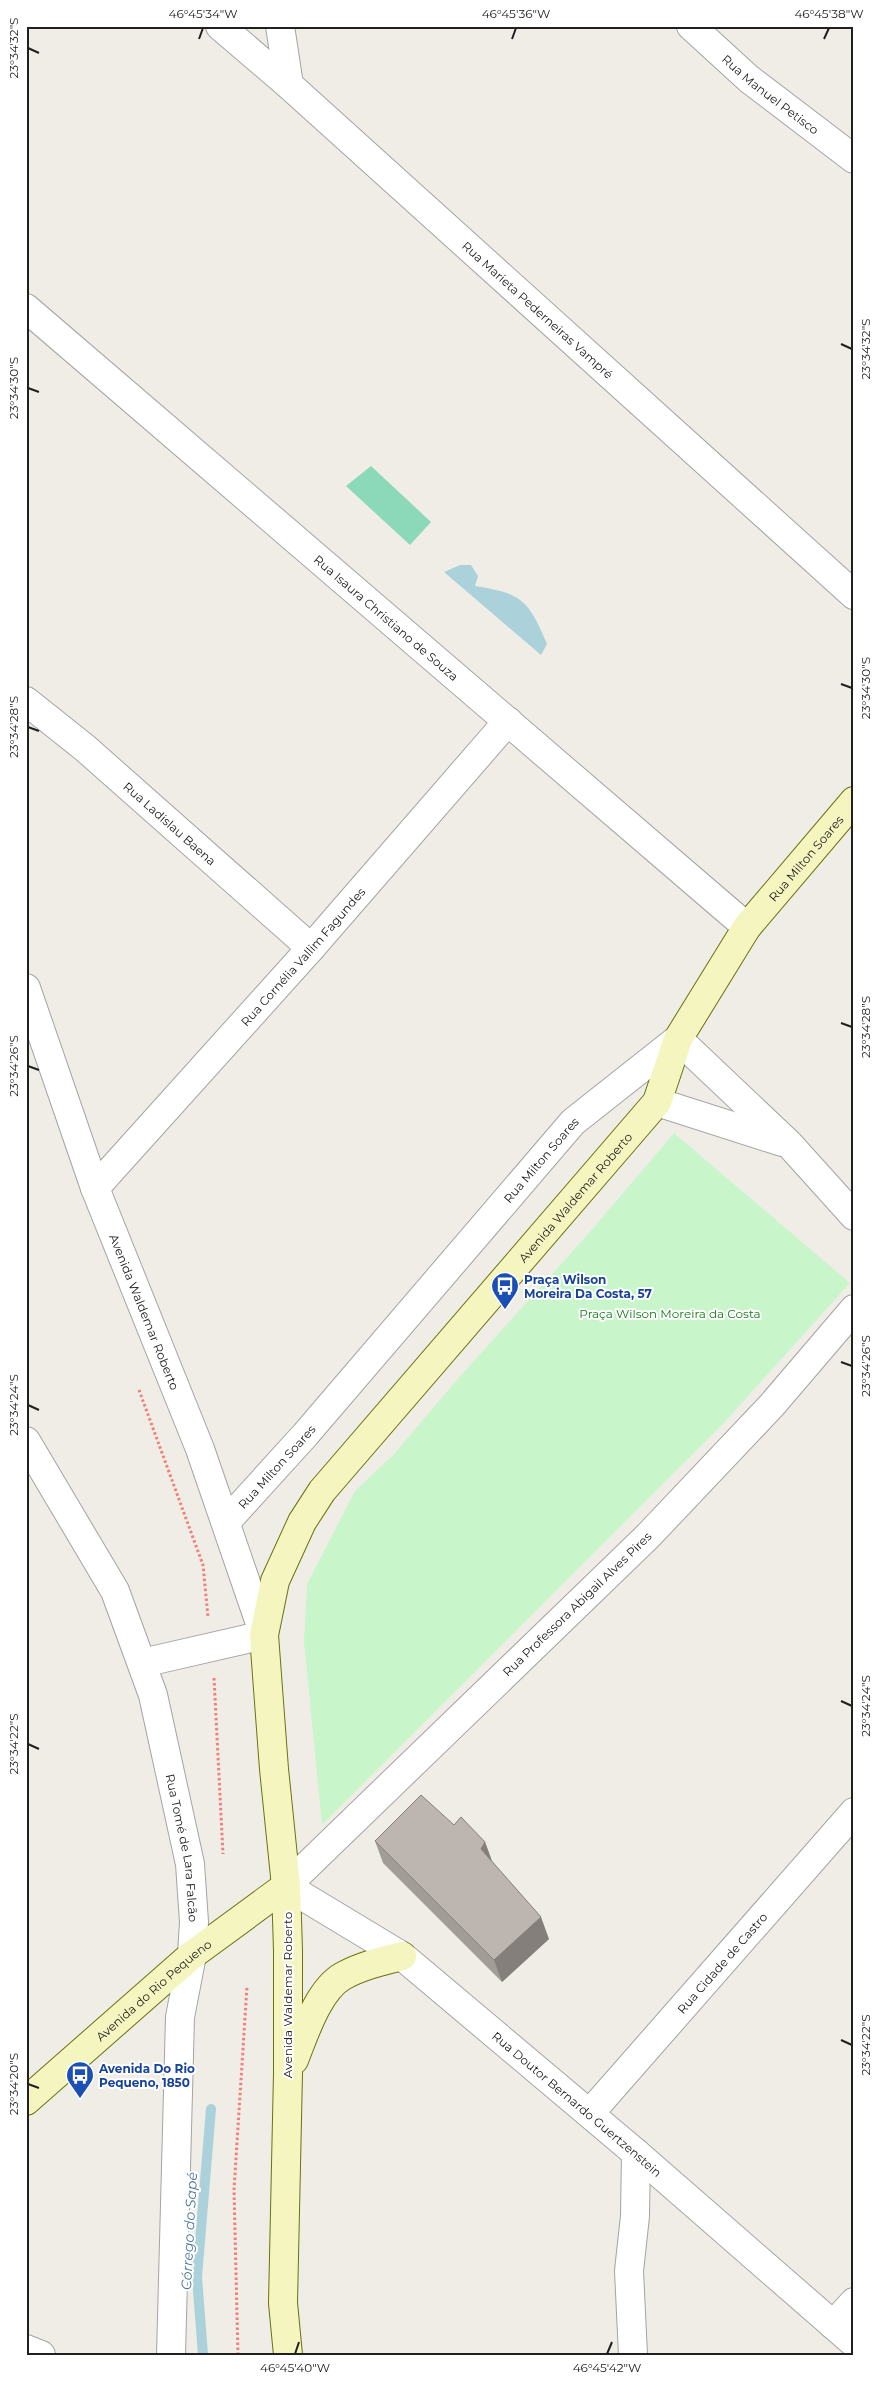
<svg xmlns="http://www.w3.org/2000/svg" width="880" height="2381" viewBox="0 0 880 2381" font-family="Montserrat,sans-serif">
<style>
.park{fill:#c8f6ca}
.pitch{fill:#8bd9b8}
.water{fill:#abd1da}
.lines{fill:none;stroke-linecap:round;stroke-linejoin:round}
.stream{stroke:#abd1da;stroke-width:10}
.minor-casing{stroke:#a4a4a4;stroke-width:30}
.secondary-casing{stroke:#6b720d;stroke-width:30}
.path{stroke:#f08078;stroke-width:3;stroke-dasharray:2.5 2.5;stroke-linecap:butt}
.minor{stroke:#fff;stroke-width:28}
.secondary{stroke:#f5f5c0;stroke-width:28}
.wall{fill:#a39d97}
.shaded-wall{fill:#847f7b}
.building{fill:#bdb6b0;stroke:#847f7b}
.ticks{fill:none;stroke:#202020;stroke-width:2}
.labels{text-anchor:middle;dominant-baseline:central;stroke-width:4;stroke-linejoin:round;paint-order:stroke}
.street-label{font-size:12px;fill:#202020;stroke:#fff}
.transit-label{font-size:12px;font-weight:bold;fill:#164399;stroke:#fff;text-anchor:start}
.park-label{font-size:12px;fill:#147918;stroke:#fff}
.water-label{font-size:14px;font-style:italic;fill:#4c779b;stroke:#fff}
.neatline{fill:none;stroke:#202020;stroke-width:2}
.ticks-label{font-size:12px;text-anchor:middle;fill:#202020}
</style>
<rect width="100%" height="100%" fill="#f0ede7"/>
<path class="park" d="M674 1133 850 1283 721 1426 322 1825 304 1641 307 1584 355 1491 395 1453 455 1382 589 1233Z"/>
<path class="pitch" d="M371 466 431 522 410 545 346 486Z"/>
<path class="water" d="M460 565H471L478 576 475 586C522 593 529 601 547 644L541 655 444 572Z"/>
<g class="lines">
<path class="stream" d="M203 2355 197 2277 211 2109"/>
<g class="minor-casing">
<g id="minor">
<path id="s1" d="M220 26 289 85 854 595"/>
<path d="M280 26 289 85"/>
<path id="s2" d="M691 26 749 79 854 159"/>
<path id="s3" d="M26 308 747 927"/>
<path id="s4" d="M26 701 85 748 311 948"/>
<path id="s5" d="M26 988 95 1188 200 1449 264 1635 142 1663"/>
<path d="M657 1102 782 1142"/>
<path id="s6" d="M95 1188 311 948 508 721"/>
<path id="s7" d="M854 1309 772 1405 648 1536 286 1886 402 1956 636 2153 854 2343"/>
<path id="s8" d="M26 1441 115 1591 153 1695 190 1864 194 1922 192 1955 180 2017 171 2355"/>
<path id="s9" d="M226 1522 305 1435 573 1122 678 1039 790 1145 854 1216"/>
<path id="s10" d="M590 2113 854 1812"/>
<path d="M833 2325 854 2302"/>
<path d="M26 2349 41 2355"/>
<path d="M633 2355 629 2271 635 2216 636 2153"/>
</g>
</g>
<g class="secondary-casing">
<g id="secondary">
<path d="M294 2060C304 2035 318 1990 343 1976 361 1966 382 1961 402 1956"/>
<path id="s11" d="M26 2101 192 1955 286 1886"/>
<path id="s12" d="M288 2355 283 2303 288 2073V1951L286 1886 274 1769 264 1635 275 1581 302 1522 322 1491 657 1102 678 1039 747 927 854 801"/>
</g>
</g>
<path class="path" d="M139 1390 203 1565 208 1617
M214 1678 223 1854
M238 2355 234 2190 247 1986"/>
<use href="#minor" class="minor"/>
<use href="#secondary" class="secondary"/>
</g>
<path class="wall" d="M454 1825 485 1842 492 1861 549 1939 502 1982 383 1863 375 1841Z"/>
<path class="shaded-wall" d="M485 1842 493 1864 481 1849Z
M541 1917 549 1939 502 1982 494 1960Z"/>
<path class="building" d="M421 1795 454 1825 461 1817 485 1842 481 1849 541 1917 494 1960 375 1841Z"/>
<path class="ticks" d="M199 39 203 28M512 39 516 28M824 39 829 28M28 48 39 53M841 344 852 349M28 388 39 392M841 684 852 688M28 727 39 731M841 1023 852 1027M28 1066 39 1070M841 1362 852 1366M28 1405 39 1410M841 1701 852 1706M28 1744 39 1749M841 2040 852 2045M28 2084 39 2088M295 2354 299 2342M607 2354 612 2342"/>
<defs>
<g id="bus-pin" transform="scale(1.4375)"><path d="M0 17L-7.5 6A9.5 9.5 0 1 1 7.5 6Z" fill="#1a4fb4" stroke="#fff"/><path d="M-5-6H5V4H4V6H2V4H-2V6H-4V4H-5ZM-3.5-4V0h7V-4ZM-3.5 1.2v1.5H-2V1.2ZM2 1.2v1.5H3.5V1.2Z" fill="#fff"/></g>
</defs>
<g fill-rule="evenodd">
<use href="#bus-pin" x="505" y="1286"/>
<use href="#bus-pin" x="80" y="2075"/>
</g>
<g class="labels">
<g class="street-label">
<text stroke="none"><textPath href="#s2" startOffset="105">Rua Manuel Petisco</textPath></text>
<text stroke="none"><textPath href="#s1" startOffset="426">Rua Marieta Pederneiras Vampré</textPath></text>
<text stroke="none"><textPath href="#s3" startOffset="475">Rua Isaura Christiano de Souza</textPath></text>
<text stroke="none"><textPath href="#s4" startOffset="189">Rua Ladislau Baena</textPath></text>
<text stroke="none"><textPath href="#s12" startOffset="1680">Rua Milton Soares</textPath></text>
<text stroke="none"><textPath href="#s6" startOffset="311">Rua Cornélia Vallim Fagundes</textPath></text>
<text stroke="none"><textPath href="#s9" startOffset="480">Rua Milton Soares</textPath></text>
<text stroke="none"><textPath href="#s12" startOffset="1266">Avenida Waldemar Roberto</textPath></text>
<text stroke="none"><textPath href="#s5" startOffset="345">Avenida Waldemar Roberto</textPath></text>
<text stroke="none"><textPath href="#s9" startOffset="75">Rua Milton Soares</textPath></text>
<text transform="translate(577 1604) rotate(-44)">Rua Professora Abigail Alves Pires</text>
<text stroke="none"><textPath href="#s8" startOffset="441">Rua Tomé de Lara Falcão</textPath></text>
<text stroke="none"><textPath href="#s10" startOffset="200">Rua Cidade de Castro</textPath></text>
<text stroke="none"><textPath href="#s11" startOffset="169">Avenida do Rio Pequeno</textPath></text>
<text transform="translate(287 1995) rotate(-90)">Avenida Waldemar Roberto</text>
<text stroke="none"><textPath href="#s7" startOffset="1175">Rua Doutor Bernardo Guertzenstein</textPath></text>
</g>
<g class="transit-label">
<text x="524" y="1279">Praça Wilson<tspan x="524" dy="14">Moreira Da Costa, 57</tspan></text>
<text x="99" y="2068">Avenida Do Rio<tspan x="99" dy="14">Pequeno, 1850</tspan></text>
</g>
<g class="park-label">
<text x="670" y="1313">Praça Wilson Moreira da Costa</text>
</g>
<g class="water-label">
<text transform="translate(189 2231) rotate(-87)">Córrego do Sapé</text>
</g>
</g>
<rect width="880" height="2381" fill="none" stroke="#ffffff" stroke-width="55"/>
<rect x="28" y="28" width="824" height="2326" class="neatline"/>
<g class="ticks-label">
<text x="203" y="18">46°45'34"W</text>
<text x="516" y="18">46°45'36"W</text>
<text x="829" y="18">46°45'38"W</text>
<text transform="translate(14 48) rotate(-90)" y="4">23°34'32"S</text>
<text transform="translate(866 349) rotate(-90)" y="4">23°34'32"S</text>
<text transform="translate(14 388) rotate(-90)" y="4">23°34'30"S</text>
<text transform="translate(866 688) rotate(-90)" y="4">23°34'30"S</text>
<text transform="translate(14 727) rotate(-90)" y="4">23°34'28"S</text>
<text transform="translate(866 1027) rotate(-90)" y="4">23°34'28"S</text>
<text transform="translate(14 1066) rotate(-90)" y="4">23°34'26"S</text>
<text transform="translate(866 1366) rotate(-90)" y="4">23°34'26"S</text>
<text transform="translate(14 1405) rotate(-90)" y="4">23°34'24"S</text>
<text transform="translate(866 1706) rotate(-90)" y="4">23°34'24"S</text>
<text transform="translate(14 1744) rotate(-90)" y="4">23°34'22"S</text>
<text transform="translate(866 2045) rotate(-90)" y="4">23°34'22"S</text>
<text transform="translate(14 2084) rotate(-90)" y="4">23°34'20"S</text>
<text x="295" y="2372">46°45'40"W</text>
<text x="607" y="2372">46°45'42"W</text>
</g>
</svg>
